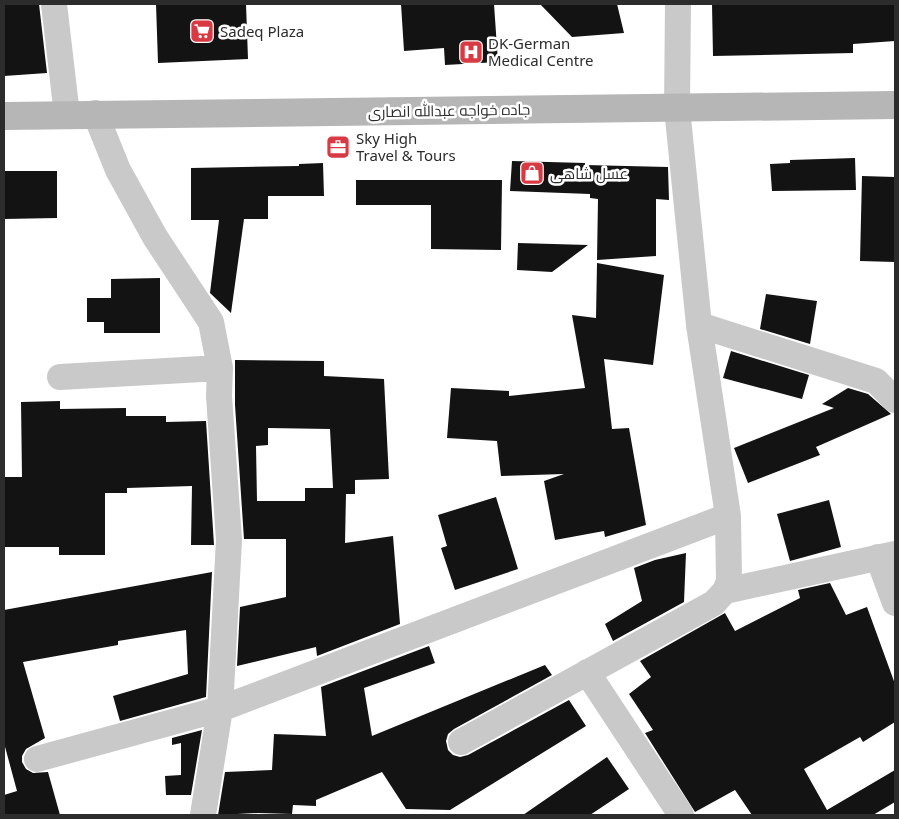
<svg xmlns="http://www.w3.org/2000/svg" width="899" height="819" viewBox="0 0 899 819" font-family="'Noto Sans',Cairo,sans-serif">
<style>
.building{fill:#131313;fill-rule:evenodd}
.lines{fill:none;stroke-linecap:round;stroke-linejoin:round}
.street{stroke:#c9c9c9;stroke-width:26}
.secondary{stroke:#b6b6b6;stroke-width:28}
.labels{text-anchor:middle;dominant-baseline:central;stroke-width:5;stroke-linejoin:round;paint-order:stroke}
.poi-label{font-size:15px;fill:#2c2c2c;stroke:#fff;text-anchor:start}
.street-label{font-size:15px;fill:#2c2c2c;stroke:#fff}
</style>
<rect width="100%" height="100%" fill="#fff"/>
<path class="building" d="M4 4H39L47 73 4 76Z
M156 4H246L248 59 158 63Z
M401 4H494L498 62 445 65 444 48 404 51Z
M540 4H617L624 33 572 37Z
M712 4H895V41L853 44V53L713 56Z
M855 158 856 190 772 191 770 164 790 163V160Z
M512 161 585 163V165L668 167 669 200 656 199V256L597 260 598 199 590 198V194L510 191Z
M323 163 324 196H268V219H244L231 313 210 293 219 220H191V168L299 166V164Z
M4 171H57V218L4 219Z
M862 176 895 177V262L860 261Z
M356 180H502L501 250 431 249V205H356Z
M518 243 588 245 552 272 517 270Z
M597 263 664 275 653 365 604 359 612 429 629 428 646 525 605 537 604 531 555 540 544 481 564 474 501 476 497 441 447 438 451 388 509 391V396L585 388 572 315 596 318Z
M160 278V333H104V322H87V298H111V279Z
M766 294 817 301 810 344 760 329Z
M731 351 809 375 802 399 723 378Z
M235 360 324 361V376L384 379 389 479 355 480V494H346L345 543 393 536 400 624 317 656 316 647 237 666 240 607 286 597V539H244L235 405ZM268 428 330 429 333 488H305V501H257L256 446 268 445Z
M848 388 868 394 891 414 816 447 820 455 748 483 734 448 834 408 822 404Z
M60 401V409L126 408V416H166V422L206 421 214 545H191L192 486 127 488V493H105V555H59V547H4V477H22L21 402Z
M496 497 518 569 455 590 441 548 447 546 438 515Z
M829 500 841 547 790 561 777 514Z
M686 553 684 602 613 641 605 624 642 601 634 568 655 560Z
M212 572 206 697 120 721 113 696 188 674 186 630 118 641V645L23 662 45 738 26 749 22 756V762L26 769 33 773 48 772 60 815H4V795L17 791 4 743V610Z
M830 583 846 615 867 607 895 684V722L863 742 860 737 804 769 827 810 895 770V802L873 815H752L735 790 695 812 645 733 653 730 629 694 651 677 640 661 725 613 735 631 800 598 798 590Z
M429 646 435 663 364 688 372 736 545 665 552 675 454 729 448 734 446 741 448 750 453 755 460 757 468 755 569 700 586 726 450 810 406 809 382 772 316 800V806L293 805 292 814 258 813 218 815 225 772 272 770 274 734 326 736 321 687Z
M202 730 191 795H166L165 776 181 775V743L172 745V738Z
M607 757 629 789 590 815H523Z"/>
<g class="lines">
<path class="street" d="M54 4 67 115
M95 113 118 170 155 237 211 322 220 368 219 396 229 540 220 709 203 815
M699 325 876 381 895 400
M60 377 220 368
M878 557 895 603
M725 591 895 554
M587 672 681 815
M461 742 714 603 725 591 729 581 728 516 699 325 677 108 678 4
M37 759 220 709 728 516"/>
<path class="secondary" d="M4 116 895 105"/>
</g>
<defs>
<g id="supermarket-square" transform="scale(1.25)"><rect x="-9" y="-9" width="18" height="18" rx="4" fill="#d83942" stroke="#fff"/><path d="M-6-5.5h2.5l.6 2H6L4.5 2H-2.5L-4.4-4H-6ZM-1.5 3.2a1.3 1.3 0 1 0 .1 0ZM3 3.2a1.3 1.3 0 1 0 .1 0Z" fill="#fff"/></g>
<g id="hospital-square" transform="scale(1.25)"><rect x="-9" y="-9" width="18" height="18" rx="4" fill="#d83942" stroke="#fff"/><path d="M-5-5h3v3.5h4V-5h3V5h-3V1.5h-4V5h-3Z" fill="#fff"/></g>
<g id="office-square" transform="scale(1.25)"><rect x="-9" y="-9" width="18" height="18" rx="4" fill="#d83942" stroke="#fff"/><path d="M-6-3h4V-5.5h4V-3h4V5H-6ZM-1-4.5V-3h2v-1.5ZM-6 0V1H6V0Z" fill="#fff"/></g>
<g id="shop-square" transform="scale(1.25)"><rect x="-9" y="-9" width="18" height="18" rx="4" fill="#d83942" stroke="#fff"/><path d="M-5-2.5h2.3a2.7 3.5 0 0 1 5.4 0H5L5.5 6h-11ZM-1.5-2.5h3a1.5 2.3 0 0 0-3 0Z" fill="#fff"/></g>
</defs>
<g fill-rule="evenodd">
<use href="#supermarket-square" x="202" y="31"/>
<use href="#hospital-square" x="471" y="52"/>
<use href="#office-square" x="338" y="147"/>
<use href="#shop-square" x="532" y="173"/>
</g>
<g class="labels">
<g class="poi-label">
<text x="220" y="31">Sadeq Plaza</text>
<text x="488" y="43">DK-German<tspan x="488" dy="17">Medical Centre</tspan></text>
<text x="356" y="138">Sky High<tspan x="356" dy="17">Travel &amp; Tours</tspan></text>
<text x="550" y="173">عسل شاهی</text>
</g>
<g class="street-label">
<text transform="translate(449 110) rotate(-1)">جاده خواجه عبدالله انصاری</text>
</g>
</g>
<rect width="899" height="819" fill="none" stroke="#2c2c2c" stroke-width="10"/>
</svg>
